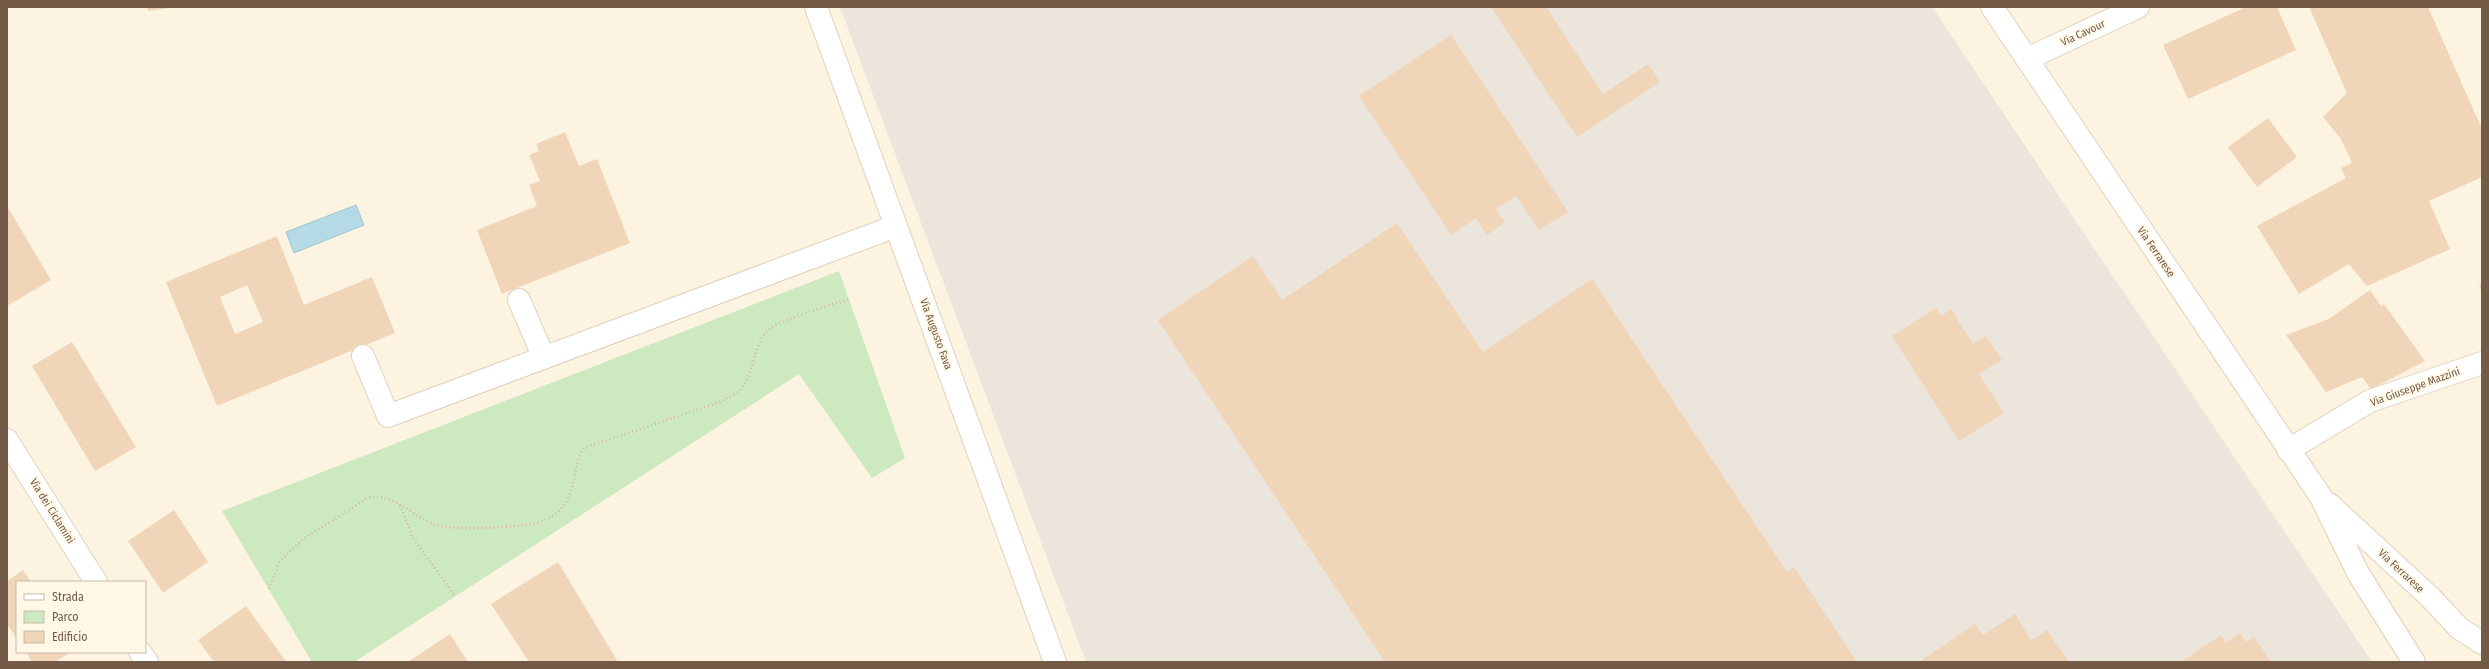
<svg xmlns="http://www.w3.org/2000/svg" width="2489" height="669" viewBox="0 0 2489 669" font-family="'Fira Sans Condensed',sans-serif">
<style>
.industrial{fill:#ebe5dc}
.green{fill:#cde9c0}
.water{fill:#b6dae5;stroke:#9cc8d7}
.building{fill:#f1d5b9;fill-rule:evenodd}
.lines{fill:none;stroke-linecap:round;stroke-linejoin:round}
.minor-casing{stroke:#e0d1bd;stroke-width:24}
.secondary-casing{stroke:#e2d0b8;stroke-width:24}
.path{stroke:#d6b89c;stroke-width:2.5;stroke-dasharray:1 3;stroke-linecap:butt}
.minor{stroke:#fff;stroke-width:22}
.secondary{stroke:#fff;stroke-width:22}
.labels{text-anchor:middle;dominant-baseline:central;stroke-width:4;stroke-linejoin:round;paint-order:stroke}
.street-label{font-size:11px;fill:#735b48;stroke:#fff8e7}
</style>
<rect width="100%" height="100%" fill="#fcf4e1"/>
<path class="industrial" d="M840 7H1932L2372 662H1086Z"/>
<path class="green" d="M839 271 905 458 872 478 799 374 354 662H312L222 511Z"/>
<path class="water" d="M356 205 364 225 294 253 286 232Z"/>
<path class="building" d="M147 7H169V8L148 11Z
M1491 7H1546L1603 94 1648 64 1660 82 1577 137Z
M2246 7H2277L2296 50 2188 99 2163 45Z
M2309 7H2428L2482 129V177L2429 201 2450 249 2367 286 2349 264 2299 294 2257 226 2346 178 2341 168 2352 163 2341 139 2323 117 2347 93Z
M1451 35 1568 212 1539 230 1516 196 1496 209 1505 222 1487 235 1476 218 1451 235 1359 96Z
M2268 118 2297 157 2257 187 2228 147Z
M565 132 579 166 597 159 630 243 502 294 477 230 537 206 529 185 540 181 529 155 539 151 536 144Z
M7 206 51 280 7 306Z
M1397 223 1483 352 1592 279 1787 572 1794 567 1857 662H1385L1158 320 1253 256 1282 300Z
M277 236 304 305 372 277 395 333 217 406 166 282ZM247 285 263 322 235 334 220 297Z
M2482 284V293L2479 285Z
M2370 290 2381 306 2384 304 2425 361 2371 389 2362 377 2326 392 2286 335 2329 319Z
M1936 308 1941 316 1951 309 1973 344 1986 336 2002 360 1979 374 2004 413 1959 441 1892 336Z
M72 342 136 447 95 471 32 366Z
M174 510 208 562 163 593 128 541Z
M558 562 618 662H529L491 604Z
M23 570 31 582H17V639L7 624V581Z
M246 606 285 660 283 662H214L198 640Z
M2015 614 2031 640 2047 630 2069 662H1919L1975 624 1983 635Z
M2240 633 2247 642 2254 637 2271 662H2181L2221 635 2226 643Z
M450 634 468 662H408Z
M26 652H71L55 662H32Z"/>
<g class="lines">
<g class="minor-casing">
<path id="minor" d="M816 7 1055 662
M2027 59 2138 7
M519 300 544 358
M363 356 388 416 896 226
M7 440 96 582
M2288 450 2370 401 2482 363
M140 652 147 662"/>
</g>
<g class="secondary-casing">
<path id="secondary" d="M1992 7 2321 497 2358 573 2414 662
M2329 504 2430 597 2459 628 2482 643"/>
</g>
<path class="path" d="M400 505 413 538 455 596
M269 589 280 561 303 539 370 497C395 494 411 515 433 524 451 531 524 528 542 521 550 518 557 514 562 508 576 490 573 466 584 448L720 402C726 398 734 395 739 391 754 375 753 350 765 333 771 322 834 304 849 299"/>
<use href="#minor" class="minor"/>
<use href="#secondary" class="secondary"/>
</g>
<g class="labels">
<g class="street-label">
<text transform="translate(2083 33) rotate(-25)">Via Cavour</text>
<text transform="translate(2156 252) rotate(56)">Via Ferrarese</text>
<text transform="translate(936 334) rotate(70)">Via Augusto Fava</text>
<text transform="translate(2415 387) rotate(-20)">Via Giuseppe Mazzini</text>
<text transform="translate(52 511) rotate(58)">Via dei Ciclamini</text>
<text transform="translate(2401 571) rotate(43)">Via Ferrarese</text>
</g>
</g>
<rect width="2489" height="669" fill="none" stroke="#735b48" stroke-width="16"/>
<rect x="16" y="581" width="130" height="72" fill="#fff8e7" stroke="#c7b9a7"/>
<rect x="24" y="594" width="20" height="6" fill="#ffffff" stroke="#c7b9a7"/>
<text x="52" y="601" font-size="12" fill="#735b48">Strada</text>
<rect x="24" y="611" width="20" height="12" fill="#cde9c0" stroke="#c7b9a7"/>
<text x="52" y="621" font-size="12" fill="#735b48">Parco</text>
<rect x="24" y="631" width="20" height="12" fill="#f1d5b9" stroke="#c7b9a7"/>
<text x="52" y="641" font-size="12" fill="#735b48">Edificio</text>
</svg>
